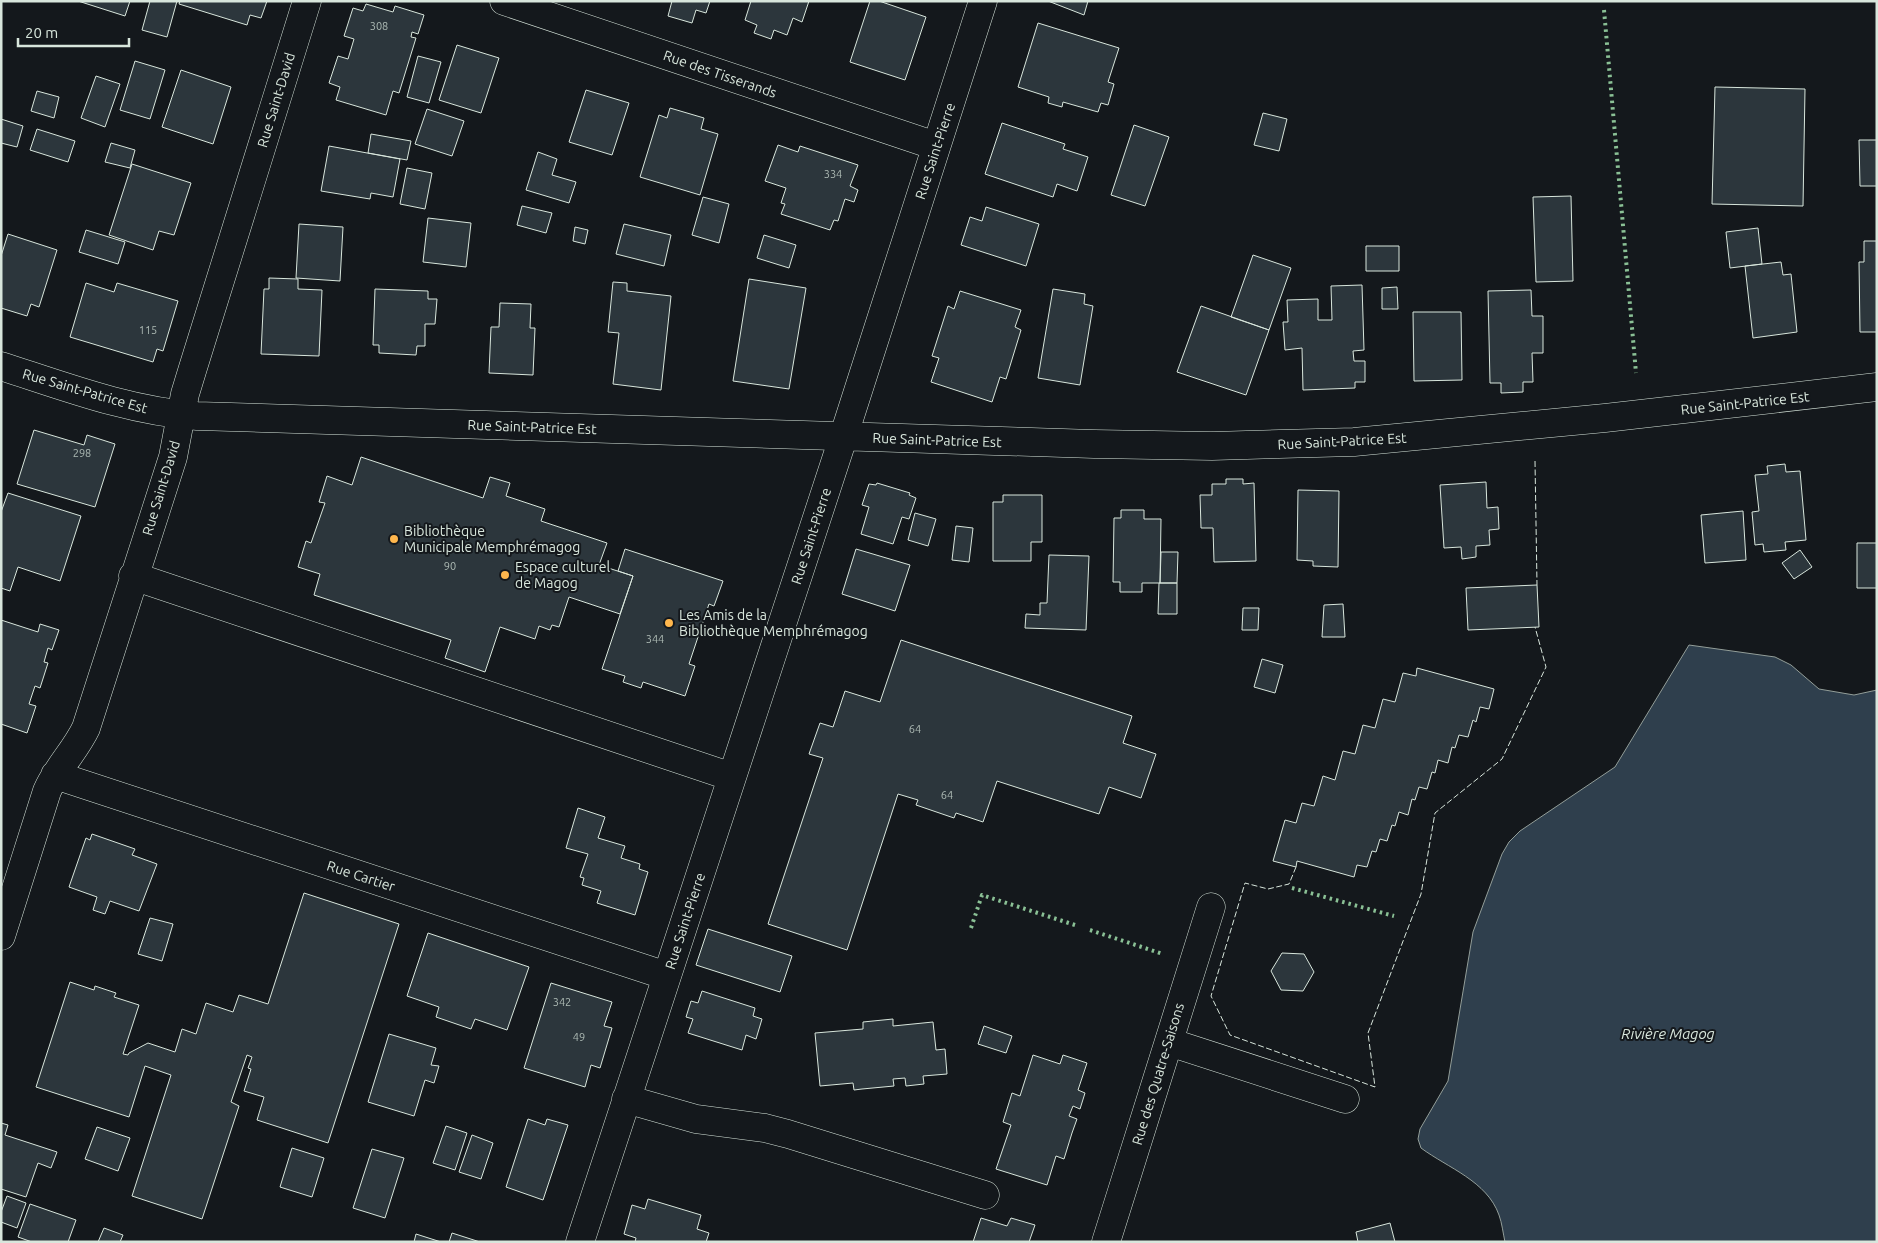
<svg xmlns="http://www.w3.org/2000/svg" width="1878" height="1243" viewBox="0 0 1878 1243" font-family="Ubuntu,sans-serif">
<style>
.water{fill:#2f3f4d;stroke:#939e99}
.building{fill:#2c363c;stroke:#d8e6dc}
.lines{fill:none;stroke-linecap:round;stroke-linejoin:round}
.minor-casing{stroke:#d8e6dc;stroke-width:29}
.minor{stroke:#14181c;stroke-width:28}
.hedge{stroke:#8ac095;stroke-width:4;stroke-dasharray:2.5 4;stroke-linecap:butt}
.fence{stroke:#d8e6dc;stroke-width:1;stroke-dasharray:6 2.5;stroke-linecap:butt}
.poi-dot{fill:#ffb74d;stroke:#14181c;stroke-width:2}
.labels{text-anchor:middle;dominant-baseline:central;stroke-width:4;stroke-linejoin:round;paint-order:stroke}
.number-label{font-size:11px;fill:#adbab4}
.street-label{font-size:14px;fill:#d8e6dc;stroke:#14181c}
.poi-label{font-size:14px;fill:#d8e6dc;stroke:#14181c;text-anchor:start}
.water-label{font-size:15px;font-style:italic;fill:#d8e6dc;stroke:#14181c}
</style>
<rect width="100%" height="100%" fill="#14181c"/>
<path class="water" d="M1689 645 1775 657 1791 665 1819 689 1854 695 1877 690V1242H1505C1503 1233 1502 1223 1499 1215 1487 1181 1448 1168 1421 1148L1418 1139 1420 1129 1448 1081 1473 932 1502 854 1509 842 1520 831 1615 767Z"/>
<path class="building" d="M78 1H130L125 16Z
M150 1H177L167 37 142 30Z
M180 1H267L261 18 250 15 247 25 179 4Z
M672 1H710L706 13 696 10 692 23 668 16Z
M751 1H809L802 22 793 18 787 35 774 30 771 39 754 33 757 25 745 20Z
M870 1H879L926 17 905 80 850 62Z
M1048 1H1088L1084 15Z
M366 4 393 12 395 6 424 15 418 34 412 32 411 37 416 38 399 93 393 91 386 115 336 100 340 87 329 83 338 56 348 59 354 39 344 36 353 8 363 11Z
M1038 23 1119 48 1108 82 1114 84 1108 105 1101 103 1098 112 1063 102 1062 107 1048 103 1049 97 1018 87Z
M457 45 499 58 481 113 439 100Z
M418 56 441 62 429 103 407 97Z
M135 61 165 70 150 119 120 110Z
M181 70 231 87 213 144 162 127Z
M96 76 120 84 105 127 81 118Z
M1715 87 1805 89 1803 206 1712 204Z
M586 90 629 103 612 155 569 142Z
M37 91 59 97 54 118 31 111Z
M670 108 704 118 701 129 718 134 700 195 640 177 659 115 667 118Z
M427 109 464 121 452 156 415 144Z
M1263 113 1287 119 1279 151 1254 145Z
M1 119 23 126 17 147 1 143Z
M1002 123 1065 144 1063 149 1088 157 1077 191 1057 184 1053 197 985 174Z
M1134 125 1169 137 1145 206 1111 195Z
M37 129 75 141 68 162 30 150Z
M371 134 411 141 407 160 368 153Z
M1859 140H1877V186H1860Z
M111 143 135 150 130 168 105 162Z
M778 145 798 152 800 146 858 165 850 186 858 190 854 202 845 199 838 221 834 220 830 230 781 214 785 204 781 203 786 188 765 181Z
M329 146 400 159 393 197 371 193 370 199 321 191Z
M538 152 557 159 552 175 576 182 569 203 526 190Z
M132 164 191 183 174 235 159 231 153 250 109 235Z
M407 168 432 173 425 209 400 204Z
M1571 196 1573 281 1536 282 1533 197Z
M703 197 729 204 719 243 692 235Z
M522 206 552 213 546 233 517 225Z
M986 207 1039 224 1026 266 961 245 970 217 982 221Z
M428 218 471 223 466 267 423 262Z
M299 224 343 227 340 281 296 278Z
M624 224 671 235 664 266 616 254Z
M575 227 588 230 585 244 573 241Z
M1758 228 1762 264 1730 268 1726 232Z
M86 230 125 242 118 264 79 252Z
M8 234 57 250 39 307 31 304 27 316 1 308V256Z
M764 235 796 245 789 268 757 258Z
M1864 241H1877V332H1860L1859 262H1864Z
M1366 246H1399V271H1366Z
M1253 255 1291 268 1269 330 1231 317Z
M1781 262 1783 275 1791 274 1797 332 1753 338 1745 266Z
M269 278 298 279V289L322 290 319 356 261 354 264 289H269Z
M749 279 806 288 789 389 733 381Z
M613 282 627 283V291L671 296 661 390 613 384 619 333 608 332Z
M86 283 114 292 117 283 178 301 163 351 157 349 153 362 70 337Z
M1362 285 1364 350 1353 351 1354 361H1365V382H1355V388L1303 390 1302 348 1285 350 1283 322H1288L1287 300 1318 299V320H1332L1331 286Z
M1397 287 1398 309H1382V288Z
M375 289 428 291V299H437L435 324H425V346H417L416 355 379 353V345H373Z
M1053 289 1085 294 1084 304 1093 306 1080 385 1038 378Z
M1531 290 1532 316H1543V353H1532L1533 382H1523V392L1501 393V383H1490L1488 291Z
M960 291 1021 310 1015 327 1021 330 1006 379 1000 377 992 402 931 382 939 358 932 356 948 306 954 309Z
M500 303 531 304 530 328H535L533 375 489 373 491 327H499Z
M1201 306 1269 330 1246 395 1177 372Z
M1413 312H1461L1462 380 1414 381Z
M34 430 84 445 87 435 115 444 95 507 17 484Z
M361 457 483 498 490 477 510 483 506 496 545 509 541 521 607 543 599 565 633 576 620 614 569 597 559 627 552 625 550 630 539 626 535 639 500 627 485 672 445 658 451 640 314 595 320 574 298 567 306 541 311 543 325 503 319 502 327 476 352 485Z
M1785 464 1786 472 1800 471 1806 540 1785 542 1786 550 1764 552 1763 544 1755 545 1752 512 1759 511 1755 475 1768 474 1767 466Z
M1226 479H1243V484L1254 483 1256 561 1214 562 1213 528H1201L1200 495H1212V484H1226Z
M1486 482 1487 508 1498 507 1499 529 1489 530 1490 545 1476 546V557L1462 559 1461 547 1444 548 1440 485Z
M877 483 910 493 909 495 916 498 909 519 902 517 893 544 861 534 869 507 862 505 869 484 876 485Z
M1298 490 1339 491 1338 567 1313 566V561L1297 560Z
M8 493 81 516 60 581 18 567 10 591 1 588V512Z
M1003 495H1042V542H1031V561H993V502H1003Z
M1121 510H1144V519H1161L1160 583H1142V592H1120V582H1113L1114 518H1121Z
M1743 511 1746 560 1705 563 1701 515Z
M915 513 936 519 928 546 908 540Z
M956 526 973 528 969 562 952 560Z
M1857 543H1877V588H1857Z
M625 549 723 581 714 606 709 604 689 664 695 666 685 696 643 682 641 688 623 682 625 676 602 669 633 576 618 571Z
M856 549 910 565 895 611 842 594Z
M1800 550 1812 567 1794 579 1782 563Z
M1161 552H1178L1177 583H1160Z
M1049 555 1089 556 1086 630 1025 628 1026 614 1040 615V603H1047Z
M1159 583H1177V614H1158Z
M1537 585 1539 627 1468 630 1466 588Z
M1343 604 1345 637H1322L1324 605Z
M1243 608H1259L1258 630H1242Z
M1 620 38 632 40 624 59 630 52 650 48 648 44 662 48 663 40 688 35 686 29 704 36 706 27 733 1 724Z
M901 640 1132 716 1123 743 1156 754 1141 798 1109 787 1099 814 997 781 983 822 956 813 954 818 916 805 918 800 898 794 847 950 768 924 823 758 809 754 820 723 833 727 845 691 880 702Z
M1262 659 1283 665 1275 693 1254 687Z
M1417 668 1494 689 1489 709 1480 707 1476 722 1473 720 1468 737 1459 735 1455 748 1452 747 1448 763 1438 760 1435 773 1432 772 1427 789 1419 787 1415 800 1412 799 1408 815 1399 812 1395 826 1392 825 1387 841 1380 839 1376 852 1372 851 1367 867 1357 865 1354 877 1297 861 1296 867 1273 861 1285 820 1296 823 1302 803 1314 806 1323 776 1335 780 1343 751 1355 754 1363 725 1375 728 1383 699 1395 702 1403 673 1416 676Z
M578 808 605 817 598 838 625 846 621 858 640 864 639 869 648 872 635 915 597 903 601 891 582 885 584 878 580 877 588 854 566 848Z
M92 834 135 849 132 855 157 864 139 911 110 901 105 914 93 910 97 897 69 887 86 838 90 840Z
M304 893 399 924 328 1143 257 1120 264 1097 244 1091 251 1069 248 1068 252 1057 247 1055 231 1102 239 1106 202 1219 132 1196 171 1075 145 1066 129 1117 36 1087 70 982 94 990 95 986 116 993 114 997 139 1005 123 1054 128 1055 129 1053 148 1043 175 1052 182 1029 196 1034 206 1003 233 1012 239 995 268 1004Z
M150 918 173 924 162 961 138 954Z
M708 929 792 956 780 992 696 965Z
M428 933 529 967 507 1030 475 1019 471 1029 436 1017 439 1007 407 996Z
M1282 953 1304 954 1314 972 1303 991 1281 990 1271 971Z
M551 983 612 1002 604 1026 612 1028 600 1068 591 1065 585 1087 524 1068Z
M702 991 755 1008 753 1016 762 1019 756 1039 746 1035 742 1050 688 1033 693 1019 686 1017 691 1001 698 1003Z
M893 1019V1026L933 1022 936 1050 945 1049 947 1074 923 1076 924 1084 906 1086 905 1078 893 1079 894 1086 862 1089 854 1090 853 1083 820 1086 815 1033 863 1029V1022Z
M984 1026 1012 1036 1006 1053 978 1044Z
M389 1034 436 1048 431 1065 439 1066 434 1083 425 1080 414 1116 368 1102Z
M1033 1055 1060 1064 1063 1055 1087 1063 1078 1090 1085 1093 1080 1109 1073 1106 1069 1116 1077 1119 1072 1133 1064 1159 1056 1156 1047 1185 996 1169 1011 1125 1003 1122 1012 1093 1020 1096Z
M528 1119 545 1125 547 1119 568 1125 543 1200 506 1187Z
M1 1123 8 1125 5 1135 57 1152 51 1168 38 1163 26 1197 1 1189Z
M446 1126 467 1133 455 1170 433 1163Z
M97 1127 130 1138 118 1171 85 1159Z
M472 1135 493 1143 481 1179 459 1172Z
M292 1148 324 1158 312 1197 280 1187Z
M372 1149 404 1158 385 1218 353 1208Z
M7 1196 26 1203 17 1228 1 1222V1212Z
M648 1199 701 1215 697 1229 709 1233 706 1242H635L636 1238 624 1234 632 1205 645 1209Z
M30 1204 76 1220 68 1242H32L18 1237Z
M981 1218 1007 1226 1011 1218 1035 1225 1029 1242H973Z
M1390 1223 1395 1242H1358L1356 1232Z
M104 1228 123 1235 120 1242H98Z
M452 1233 480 1242H449Z
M416 1234 441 1242H414Z"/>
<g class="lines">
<g class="minor-casing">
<path id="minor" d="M504 1 936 146
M1 366C66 387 129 411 197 416L1094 444 1212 446 1354 442 1605 418 1877 387
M133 576 732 777
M55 775 667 976
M1 936 47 791C57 768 75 751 86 728L173 457 185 394 192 371 307 1
M1169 1042 1345 1099
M626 1099 696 1119 765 1128 788 1134 985 1195
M580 1242 843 438 983 1
M1106 1242 1211 907"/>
</g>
<use href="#minor" class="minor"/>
<path class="hedge" d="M1604 10 1636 373
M1292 888 1394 916
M971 928 982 895 1075 925
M1090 930 1163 954"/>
<path class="fence" d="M1535 461 1537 585
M1296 867 1289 884 1268 889 1245 883 1211 996 1230 1035 1375 1087 1368 1033 1421 894 1435 813 1502 759 1546 667 1535 627"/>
</g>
<g class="poi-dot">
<circle cx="394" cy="539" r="5"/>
<circle cx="505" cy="575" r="5"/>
<circle cx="669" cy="623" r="5"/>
</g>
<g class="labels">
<g class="number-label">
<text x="379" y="26">308</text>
<text x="833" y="174">334</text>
<text x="148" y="330">115</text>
<text x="82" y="453">298</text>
<text x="450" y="566">90</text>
<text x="655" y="639">344</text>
<text x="915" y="729">64</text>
<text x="947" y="795">64</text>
<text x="562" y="1002">342</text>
<text x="579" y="1037">49</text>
</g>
<g class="street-label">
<text transform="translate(720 74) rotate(19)">Rue des Tisserands</text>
<text transform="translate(276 100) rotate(-73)">Rue Saint-David</text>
<text transform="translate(935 151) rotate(-72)">Rue Saint-Pierre</text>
<text transform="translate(85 391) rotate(16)">Rue Saint-Patrice Est</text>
<text transform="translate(1745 403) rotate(-6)">Rue Saint-Patrice Est</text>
<text transform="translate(532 427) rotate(2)">Rue Saint-Patrice Est</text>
<text transform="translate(937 440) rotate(2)">Rue Saint-Patrice Est</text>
<text transform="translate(1342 441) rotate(-3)">Rue Saint-Patrice Est</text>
<text transform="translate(161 488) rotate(-73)">Rue Saint-David</text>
<text transform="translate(811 536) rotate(-72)">Rue Saint-Pierre</text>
<text transform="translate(361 876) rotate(18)">Rue Cartier</text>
<text transform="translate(685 921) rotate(-72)">Rue Saint-Pierre</text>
<text transform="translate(1158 1074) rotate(-73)">Rue des Quatre-Saisons</text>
</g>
<g class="poi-label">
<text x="404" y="531">Bibliothèque<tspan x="404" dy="16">Municipale Memphrémagog</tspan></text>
<text x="515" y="567">Espace culturel<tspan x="515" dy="16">de Magog</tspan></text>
<text x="679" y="615">Les Amis de la<tspan x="679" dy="16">Bibliothèque Memphrémagog</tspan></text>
</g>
<g class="water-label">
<text x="1668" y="1033">Rivière Magog</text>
</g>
</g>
<rect width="1878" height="1243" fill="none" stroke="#d8e6dc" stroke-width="5"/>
<path d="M18 38v8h111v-8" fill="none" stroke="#d8e6dc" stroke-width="2.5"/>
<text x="25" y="38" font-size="15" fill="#d8e6dc" stroke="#14181c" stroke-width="4" paint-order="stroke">20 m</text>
</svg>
